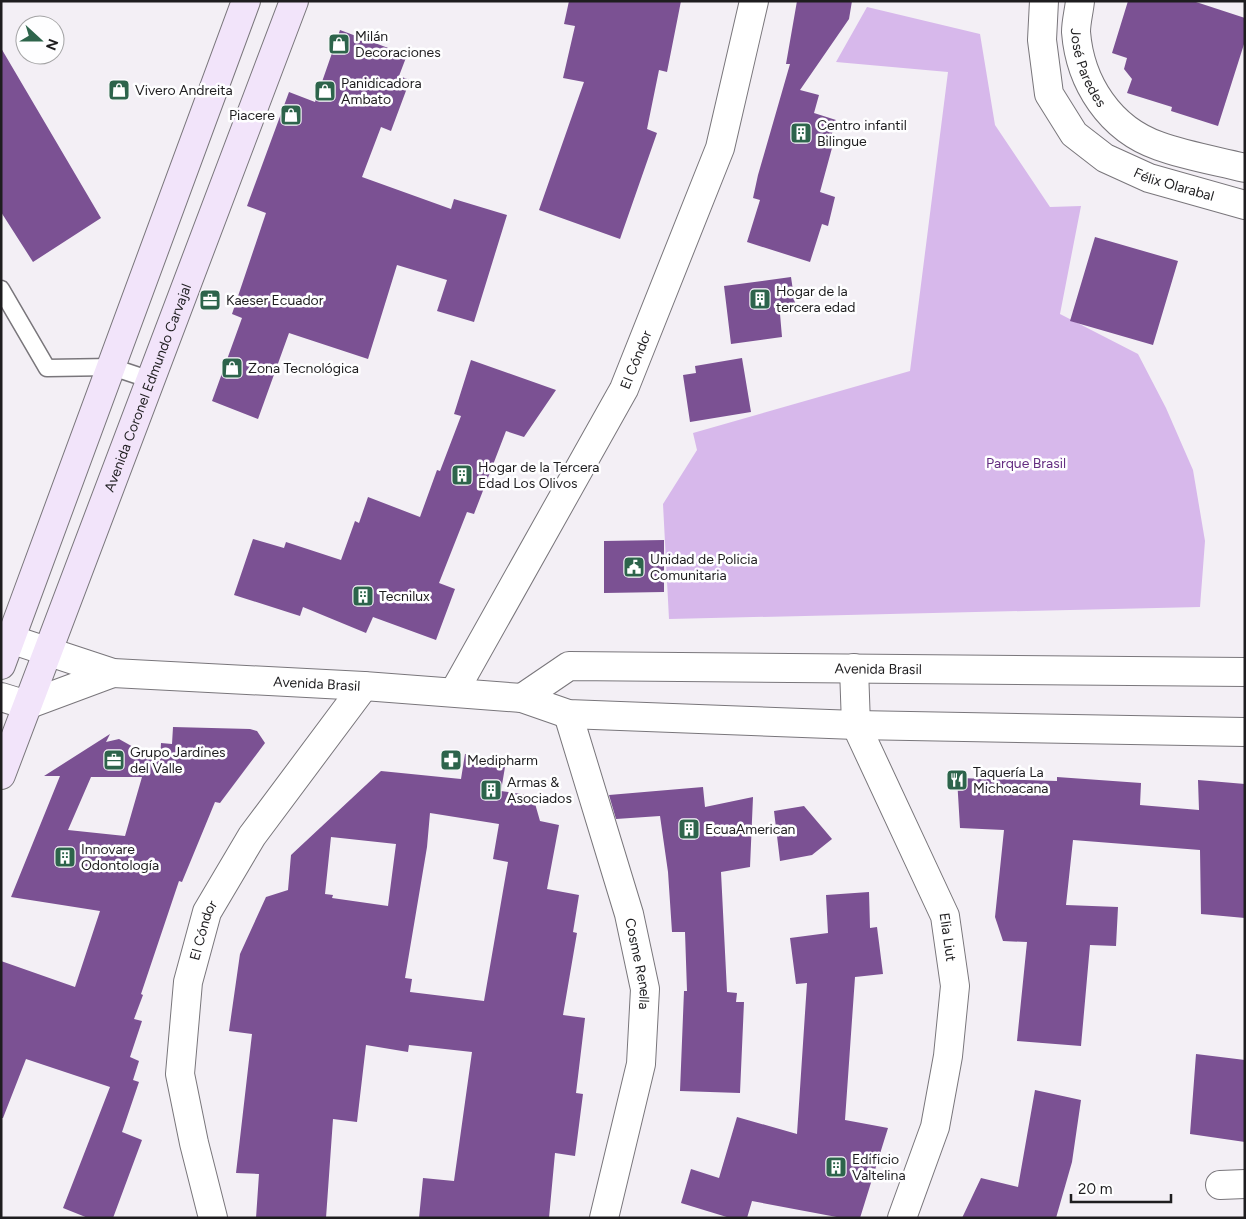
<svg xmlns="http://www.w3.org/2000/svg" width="1246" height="1219" viewBox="0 0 1246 1219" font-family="Figtree,sans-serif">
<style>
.green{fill:#d7b8eb}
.building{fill:#7b5193;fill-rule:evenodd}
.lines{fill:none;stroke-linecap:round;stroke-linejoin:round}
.service-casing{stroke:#79767b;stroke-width:19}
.minor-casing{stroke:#79767b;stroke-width:30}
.tertiary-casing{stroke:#79767b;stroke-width:30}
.secondary-casing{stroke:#79767b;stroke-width:30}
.service{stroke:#fff;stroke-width:16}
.minor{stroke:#fff;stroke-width:28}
.tertiary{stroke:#fff;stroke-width:28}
.secondary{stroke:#f2e4fa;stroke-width:28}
.labels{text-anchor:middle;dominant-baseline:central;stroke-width:5;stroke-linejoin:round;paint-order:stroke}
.poi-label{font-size:14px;fill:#1e1d1f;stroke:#fefeff;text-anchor:start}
.street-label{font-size:14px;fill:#1e1d1f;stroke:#fefeff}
.park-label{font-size:14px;fill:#642d81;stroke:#fefeff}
</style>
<rect width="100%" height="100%" fill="#f3eff5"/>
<path class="green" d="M867 7 980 34 995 125 1050 207 1081 206 1060 314 1138 354 1166 408 1193 470 1205 541 1200 607 669 619 663 504 697 450 693 433 910 371 948 72 836 62Z"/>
<path class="building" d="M569 1H681L667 72 659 70 647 129 657 133 620 239 539 210 584 82 563 78 575 26 564 24Z
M797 1H852L849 19 800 90 819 95 814 113 836 120 828 147 832 148 820 192 835 197 828 226 822 224 810 262 747 242 760 200 753 198 758 175 790 64H786Z
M1128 1H1193L1245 18V41L1218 126 1171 111 1172 107 1127 93 1132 79 1124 69 1127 58 1112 53Z
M340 30 407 55 399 76 410 80 391 131 381 127 362 177 451 209 454 199 507 215 474 322 437 311 447 280 397 265 368 359 289 333 258 419 212 401 242 318 232 314 266 213 247 206 289 92 315 102Z
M1 48 101 218 33 262 1 212Z
M1095 237 1178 261 1153 345 1070 321Z
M791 277 796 311 780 314 782 337 731 344 724 286Z
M742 358 751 412 690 422 683 375 696 373 695 366Z
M471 360 556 390 524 437 506 431 474 514 467 512 439 583 455 589 436 640 373 617 366 633 303 607 300 616 234 595 253 539 284 548 286 542 341 560 355 521 359 523 368 497 420 517 437 470 440 471 461 416 454 414Z
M664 540V592L604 593V541Z
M173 727 250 729 257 731 265 743 220 803 215 802 182 882 179 881 141 994 143 995 134 1019 142 1021 130 1057 139 1061 133 1080 139 1082 122 1132 142 1140 113 1218H88L63 1208 110 1087 26 1059 3 1118H1V961L75 987 100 911 11 897 60 776H44L110 734 106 742 119 739 160 762 161 743 172 744ZM91 777H142L125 836 68 830Z
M465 754 506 761 501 791 528 795 534 800 540 821 559 825 547 889 579 895 573 932 577 933 563 1015 585 1018 576 1093 583 1094 575 1156 555 1153 549 1218H419L423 1178 454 1181 472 1052 409 1045 408 1052 366 1045 357 1122 333 1119 326 1218H256L259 1174 236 1173 252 1034 229 1031 240 954 266 897 288 890 291 855 381 771 461 779ZM430 813 499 824 493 859 508 862 484 1001 410 992 412 979 405 978 427 847ZM331 837 396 844 388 906 332 898 333 895 325 894Z
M1057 777 1141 783 1140 805 1199 810 1198 780 1245 784V918L1201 914 1200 850 1073 840 1066 905 1118 907 1116 946 1090 945 1081 1046 1017 1041 1027 942 1003 941 995 917 1004 830 960 828 957 778 1057 781Z
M703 787 705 807 753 797 750 867 721 872 727 992 737 993 736 1002H744L740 1093 680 1091 684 991H687L685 932H672L668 872 660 816 616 819 609 795Z
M804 806 832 839 812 855 780 861 774 811Z
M869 892 870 928 877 927 883 974 855 977 845 1120 888 1128 860 1218H842L752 1201 747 1218H730L681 1203 691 1169 719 1178 737 1117 797 1134 807 983 796 984 790 938 828 933 826 895Z
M1196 1054 1245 1060V1142L1190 1134Z
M1035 1090 1081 1100 1072 1162 1056 1218H962L981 1178 1018 1187Z"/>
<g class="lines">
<g class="service-casing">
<path id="service" d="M1 289 47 368 112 367 151 380"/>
</g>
<g class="minor-casing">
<g id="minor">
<path id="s1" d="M1044 1 1042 40 1049 94 1074 134 1105 158 1149 178 1245 205"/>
<path id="s2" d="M1080 1C1079 11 1076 22 1076 32 1080 83 1110 129 1159 146 1187 156 1217 161 1245 168"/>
<path id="s3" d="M854 668 856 725 945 916 955 986 948 1056 935 1127 902 1218"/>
<path id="s4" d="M454 692 624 389 720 148 754 1"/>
<path id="s5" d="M568 714 629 914 645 989 641 1064 604 1218"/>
<path d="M1220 1185 1245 1184"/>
<path id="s6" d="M213 1218 194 1143 180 1074 188 982 207 912 252 836 364 686"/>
</g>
</g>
<g class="tertiary-casing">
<g id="tertiary">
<path id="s7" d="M1 636 113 673 364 686 522 698 568 714 856 725 1245 732"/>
<path d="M1 697 27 705 113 673"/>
<path id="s8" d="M522 698 569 666 1245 672"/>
</g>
</g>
<g class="secondary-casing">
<g id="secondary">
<path d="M1 665 246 1"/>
<path id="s9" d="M1 775 294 1"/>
</g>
</g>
<use href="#service" class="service"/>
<use href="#minor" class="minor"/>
<use href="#tertiary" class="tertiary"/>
<use href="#secondary" class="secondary"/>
</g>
<defs>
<g id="shop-square" transform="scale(1.125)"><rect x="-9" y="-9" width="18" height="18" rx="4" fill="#2d644b" stroke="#fefeff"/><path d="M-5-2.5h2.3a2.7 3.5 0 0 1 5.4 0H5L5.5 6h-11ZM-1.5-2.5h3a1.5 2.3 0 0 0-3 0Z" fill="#fff"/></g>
<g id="building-square" transform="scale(1.125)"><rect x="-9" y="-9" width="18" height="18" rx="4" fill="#2d644b" stroke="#fefeff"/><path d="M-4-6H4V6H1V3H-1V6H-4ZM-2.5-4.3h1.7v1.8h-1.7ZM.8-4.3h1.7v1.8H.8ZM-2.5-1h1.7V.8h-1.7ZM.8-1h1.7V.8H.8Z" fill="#fff"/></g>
<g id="office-square" transform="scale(1.125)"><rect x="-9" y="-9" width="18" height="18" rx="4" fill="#2d644b" stroke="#fefeff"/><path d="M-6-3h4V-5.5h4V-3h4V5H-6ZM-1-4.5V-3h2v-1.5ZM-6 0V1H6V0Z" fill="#fff"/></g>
<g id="civic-square" transform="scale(1.125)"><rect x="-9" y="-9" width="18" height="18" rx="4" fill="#2d644b" stroke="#fefeff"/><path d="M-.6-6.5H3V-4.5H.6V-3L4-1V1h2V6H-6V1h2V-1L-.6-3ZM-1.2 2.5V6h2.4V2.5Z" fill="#fff"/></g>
<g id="pharmacy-square" transform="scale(1.125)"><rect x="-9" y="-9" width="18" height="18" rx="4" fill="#2d644b" stroke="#fefeff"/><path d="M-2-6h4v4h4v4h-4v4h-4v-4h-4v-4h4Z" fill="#fff"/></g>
<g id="restaurant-square" transform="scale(1.125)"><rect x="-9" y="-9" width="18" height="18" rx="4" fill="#2d644b" stroke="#fefeff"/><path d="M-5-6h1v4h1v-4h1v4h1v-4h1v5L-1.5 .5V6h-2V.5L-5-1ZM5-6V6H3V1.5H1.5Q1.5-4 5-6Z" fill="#fff"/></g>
</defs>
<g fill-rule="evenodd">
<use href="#shop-square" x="339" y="44"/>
<use href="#shop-square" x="119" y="90"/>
<use href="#shop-square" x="325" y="91"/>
<use href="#shop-square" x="291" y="115"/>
<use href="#building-square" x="801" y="133"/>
<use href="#building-square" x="760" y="299"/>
<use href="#office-square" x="210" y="300"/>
<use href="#shop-square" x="232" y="368"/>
<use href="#building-square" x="462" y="475"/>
<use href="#civic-square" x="634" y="567"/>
<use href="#building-square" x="363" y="596"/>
<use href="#office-square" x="114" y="760"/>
<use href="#pharmacy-square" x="451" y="760"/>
<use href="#restaurant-square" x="957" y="780"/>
<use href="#building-square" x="491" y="790"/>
<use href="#building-square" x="689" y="829"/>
<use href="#building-square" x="65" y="857"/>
<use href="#building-square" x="836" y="1167"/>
</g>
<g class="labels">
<g class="poi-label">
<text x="355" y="36">Milán<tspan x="355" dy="16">Decoraciones</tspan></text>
<text x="341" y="83">Panidicadora<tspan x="341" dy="16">Ambato</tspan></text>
<text x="135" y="90">Vivero Andreita</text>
<text x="275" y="115" text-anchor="end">Piacere</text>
<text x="817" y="125">Centro infantil<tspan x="817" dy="16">Bilingue</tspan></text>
<text x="776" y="291">Hogar de la<tspan x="776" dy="16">tercera edad</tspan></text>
<text x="226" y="300">Kaeser Ecuador</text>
<text x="248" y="368">Zona Tecnológica</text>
<text x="478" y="467">Hogar de la Tercera<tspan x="478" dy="16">Edad Los Olivos</tspan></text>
<text x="650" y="559">Unidad de Policia<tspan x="650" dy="16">Comunitaria</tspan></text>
<text x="379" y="596">Tecnilux</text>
<text x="130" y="752">Grupo Jardines<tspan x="130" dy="16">del Valle</tspan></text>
<text x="467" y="760">Medipharm</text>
<text x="973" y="772">Taquería La<tspan x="973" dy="16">Michoacana</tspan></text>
<text x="507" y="782">Armas &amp;<tspan x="507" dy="16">Asociados</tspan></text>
<text x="705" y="829">EcuaAmerican</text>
<text x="81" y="849">Innovare<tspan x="81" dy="16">Odontología</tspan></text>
<text x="852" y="1159">Edificio<tspan x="852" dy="16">Valtelina</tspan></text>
</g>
<g class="street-label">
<text stroke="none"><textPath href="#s2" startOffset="69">José Paredes</textPath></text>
<text stroke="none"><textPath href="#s1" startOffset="254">Félix Olarabal</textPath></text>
<text stroke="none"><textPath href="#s4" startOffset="379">El Cóndor</textPath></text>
<text stroke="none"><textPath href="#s9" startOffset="414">Avenida Coronel Edmundo Carvajal</textPath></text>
<text stroke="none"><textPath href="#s8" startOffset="366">Avenida Brasil</textPath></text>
<text stroke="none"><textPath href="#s7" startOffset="322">Avenida Brasil</textPath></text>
<text stroke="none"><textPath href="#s6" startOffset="294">El Cóndor</textPath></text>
<text stroke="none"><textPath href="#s3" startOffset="289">Elia Liut</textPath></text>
<text stroke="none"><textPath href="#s5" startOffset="260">Cosme Renella</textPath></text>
</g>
<g class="park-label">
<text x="1026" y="463">Parque Brasil</text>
</g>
</g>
<rect width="1246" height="1219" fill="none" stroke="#1e1d1f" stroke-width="5"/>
<g transform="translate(40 40) rotate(111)"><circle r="24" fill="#fefeff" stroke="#a4a4a5"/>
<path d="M0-4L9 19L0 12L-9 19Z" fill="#2d644b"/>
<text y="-8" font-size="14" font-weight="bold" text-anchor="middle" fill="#1e1d1f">N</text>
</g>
<path d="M1071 1194v8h100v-8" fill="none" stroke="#1e1d1f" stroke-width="2.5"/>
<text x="1078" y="1194" font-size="15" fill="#1e1d1f" stroke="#fefeff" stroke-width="4" paint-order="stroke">20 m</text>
</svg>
